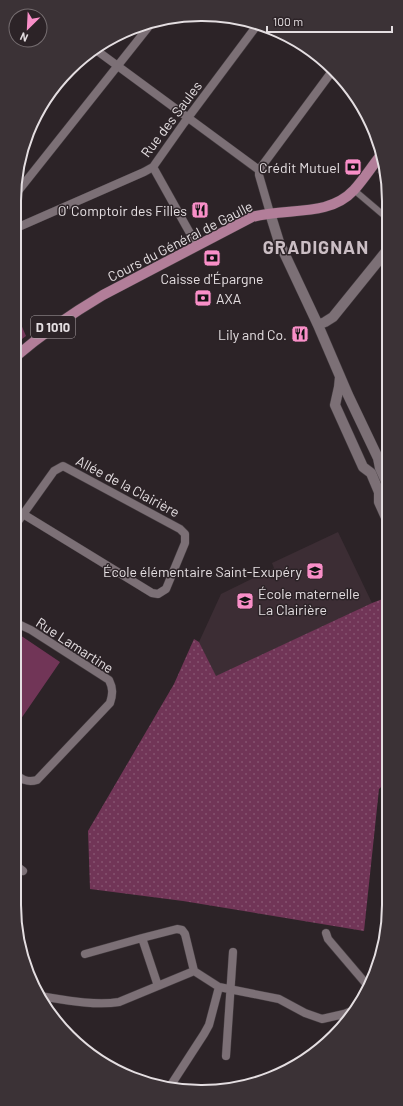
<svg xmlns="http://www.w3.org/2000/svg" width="403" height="1106" viewBox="0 0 403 1106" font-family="Barlow,sans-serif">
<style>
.built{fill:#3c2d34}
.grass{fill:#713557}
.garden{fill:url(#garden-dots)}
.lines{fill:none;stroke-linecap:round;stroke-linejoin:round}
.pedestrian-tunnel{stroke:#483f43;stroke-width:6;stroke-dasharray:6 3;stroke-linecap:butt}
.pedestrian-casing{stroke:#463e42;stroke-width:7}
.minor-casing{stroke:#463e42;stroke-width:9}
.tertiary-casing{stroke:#463e42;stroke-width:11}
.primary-casing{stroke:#463e42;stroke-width:11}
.pedestrian{stroke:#7c7076;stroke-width:6}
.minor{stroke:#7c7076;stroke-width:8}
.tertiary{stroke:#7c7076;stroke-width:10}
.primary{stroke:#b27e99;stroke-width:10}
.labels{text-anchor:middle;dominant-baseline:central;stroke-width:3;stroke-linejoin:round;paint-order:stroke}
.shield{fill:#2c2327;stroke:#ada6a9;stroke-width:1}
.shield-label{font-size:13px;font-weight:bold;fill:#e4dee1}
.street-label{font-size:14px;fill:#e4dee1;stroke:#2c2327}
.poi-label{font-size:14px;fill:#e4dee1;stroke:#2c2327;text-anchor:end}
.district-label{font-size:18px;font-weight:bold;letter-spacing:1px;fill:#cbbec4;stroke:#2c2327}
.rim{fill:none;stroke:#e4dee1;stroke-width:2}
</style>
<defs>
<pattern id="garden-dots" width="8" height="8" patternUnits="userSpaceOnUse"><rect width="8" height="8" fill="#713557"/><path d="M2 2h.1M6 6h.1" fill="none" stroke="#85526f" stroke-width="1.8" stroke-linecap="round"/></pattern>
</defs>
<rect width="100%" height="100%" fill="#2c2327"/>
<path class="built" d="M338 532 372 603 216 677 199 642 221 594 274 568 272 563Z"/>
<path class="grass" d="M14 308 26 336 14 345Z
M14 631 60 662 14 729Z"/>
<path class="garden" d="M388 597 389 779 379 789 364 931 183 901 90 889 88 831 174 684 194 639 199 642 216 676 372 603Z"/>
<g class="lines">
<path class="pedestrian-tunnel" d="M379 170 387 177"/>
<g class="pedestrian-casing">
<path id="pedestrian" d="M354 190 387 218"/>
</g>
<g class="minor-casing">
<path id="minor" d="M96 50 259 170
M153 167 191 235 195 241V247
M259 170 333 70
M259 170V175L270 213
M15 195 150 25
M14 229 144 172 153 167 184 123 258 24
M14 527 54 471 63 466 180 529 185 534V543L166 589 158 594 152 593 23 514
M14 622 31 630 109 680C113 688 113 694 110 703L37 780C27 783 21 779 14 773
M14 864 23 871
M326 933 328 939 368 986
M85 954 142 938
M158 986 142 938 177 929 182 930 185 934 194 971
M40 996C65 1000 95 1006 119 1002L194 971 219 987 279 999 305 1013 322 1019 344 1014 357 1009
M226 1056 233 952
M169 1088 204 1034 209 1025 219 987"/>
</g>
<g class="tertiary-casing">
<path id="tertiary" d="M270 213 279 242 318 325 348 395 378 458 380 468 388 486
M318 325 325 322 333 317 388 249
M340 377 339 387 335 405 363 467 371 473 379 492V502L388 522"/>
</g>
<g class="primary-casing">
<path id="primary" d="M14 358C42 334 71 314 103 295L252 217C286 207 328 218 354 190 364 179 372 166 381 155"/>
</g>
<use href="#pedestrian" class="pedestrian"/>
<use href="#minor" class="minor"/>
<use href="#tertiary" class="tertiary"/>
<use href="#primary" class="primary"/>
</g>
<defs>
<g id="bank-square" transform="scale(0.9)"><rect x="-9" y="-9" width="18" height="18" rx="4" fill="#f98fc8" stroke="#2c2327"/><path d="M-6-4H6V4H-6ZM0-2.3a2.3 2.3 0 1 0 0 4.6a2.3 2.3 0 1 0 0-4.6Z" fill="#111"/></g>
<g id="restaurant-square" transform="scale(0.9)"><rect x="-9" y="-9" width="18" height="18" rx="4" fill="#f98fc8" stroke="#2c2327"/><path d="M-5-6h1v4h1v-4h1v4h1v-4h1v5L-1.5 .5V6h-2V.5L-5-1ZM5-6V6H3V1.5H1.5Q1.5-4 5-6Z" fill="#111"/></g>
<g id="school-square" transform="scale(0.9)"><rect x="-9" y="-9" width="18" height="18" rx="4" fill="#f98fc8" stroke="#2c2327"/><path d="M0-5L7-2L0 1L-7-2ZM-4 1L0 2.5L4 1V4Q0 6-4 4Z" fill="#111"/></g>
</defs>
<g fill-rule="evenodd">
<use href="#bank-square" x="353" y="167"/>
<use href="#restaurant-square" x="200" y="210"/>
<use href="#bank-square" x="212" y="258"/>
<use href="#bank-square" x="203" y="298"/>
<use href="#restaurant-square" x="300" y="334"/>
<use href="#school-square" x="315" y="571"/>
<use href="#school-square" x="245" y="601"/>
</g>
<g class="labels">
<rect class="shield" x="31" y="316" width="44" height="22" rx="3"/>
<g class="shield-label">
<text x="53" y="327">D 1010</text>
</g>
<g class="street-label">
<text transform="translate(171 119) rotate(-53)">Rue des Saules</text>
<text transform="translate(180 241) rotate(-27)">Cours du Général de Gaulle</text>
<text transform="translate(128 486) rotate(28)">Allée de la Clairière</text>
<text transform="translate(75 645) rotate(33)">Rue Lamartine</text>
</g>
<g class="poi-label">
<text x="340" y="167">Crédit Mutuel</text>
<text x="187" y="210">O' Comptoir des Filles</text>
<text x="212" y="278" text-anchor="middle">Caisse d'Épargne</text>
<text x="216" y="298" text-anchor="start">AXA</text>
<text x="287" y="334">Lily and Co.</text>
<text x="302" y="571">École élémentaire Saint-Exupéry</text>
<text x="258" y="593" text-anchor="start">École maternelle<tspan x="258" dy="16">La Clairière</tspan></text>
</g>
<g class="district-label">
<text x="316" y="247">GRADIGNAN</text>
</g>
</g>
<path d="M0 0H403V1106H0ZM201 21H202A180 180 0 0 1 382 201V905A180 180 0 0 1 202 1085H201A180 180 0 0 1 21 905V201A180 180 0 0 1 201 21Z" fill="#3b3236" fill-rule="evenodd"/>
<path class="rim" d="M201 21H202A180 180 0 0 1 382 201V905A180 180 0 0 1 202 1085H201A180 180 0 0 1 21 905V201A180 180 0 0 1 201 21Z"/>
<g transform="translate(28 28) rotate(204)"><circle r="19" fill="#2c2327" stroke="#766e71"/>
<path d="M0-3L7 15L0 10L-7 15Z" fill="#f98fc8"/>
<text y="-6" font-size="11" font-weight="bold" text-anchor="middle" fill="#e4dee1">N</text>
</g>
<path d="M267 26v6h125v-6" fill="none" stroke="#e4dee1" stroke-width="2"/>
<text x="273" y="26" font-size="12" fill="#e4dee1" stroke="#2c2327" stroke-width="3" paint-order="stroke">100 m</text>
</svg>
